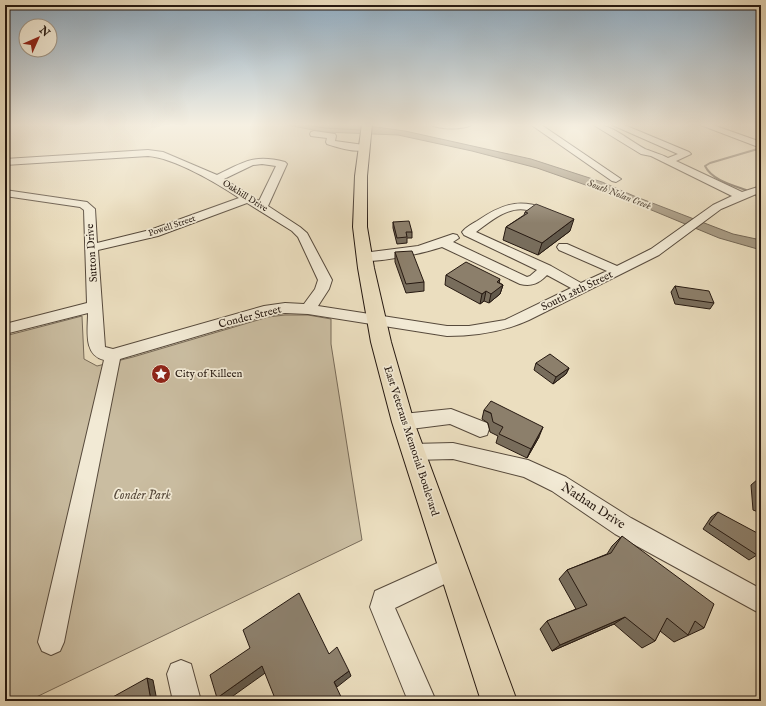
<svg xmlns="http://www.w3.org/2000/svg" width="766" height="706" viewBox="0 0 766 706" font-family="'IM FELL English',serif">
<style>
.green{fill:#cabda1;stroke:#786b59}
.water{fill:#a89b84;stroke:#746756}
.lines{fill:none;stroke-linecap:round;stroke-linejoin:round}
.shore{stroke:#675a4a;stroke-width:1}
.stream-far1{stroke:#746756;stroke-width:2}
.stream{stroke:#746756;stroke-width:2.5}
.minor-casing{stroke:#574a3c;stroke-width:2}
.major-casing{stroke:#261911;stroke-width:2}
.minor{fill:#f2ead5;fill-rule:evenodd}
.major{fill:#ebdebf;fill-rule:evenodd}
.wall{fill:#786d5c;stroke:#261911}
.shaded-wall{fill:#62594b;stroke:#261911}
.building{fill:#8c7f6b;stroke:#261911}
.labels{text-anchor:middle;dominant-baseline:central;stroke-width:3.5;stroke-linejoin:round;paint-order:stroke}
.far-street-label{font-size:9px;fill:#261911;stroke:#f2ead5}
.far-water-label{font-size:10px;font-style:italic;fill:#5a4d3f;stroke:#f2ead5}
.street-label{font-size:11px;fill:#261911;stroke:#f2ead5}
.poi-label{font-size:11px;fill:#261911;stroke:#f2ead5;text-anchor:start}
.near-park-label{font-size:13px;font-style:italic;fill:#574a3c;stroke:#f2ead5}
.near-street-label{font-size:13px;fill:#261911;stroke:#f2ead5}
</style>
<rect width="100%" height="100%" fill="#ebdebf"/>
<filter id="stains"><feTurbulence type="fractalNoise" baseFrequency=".005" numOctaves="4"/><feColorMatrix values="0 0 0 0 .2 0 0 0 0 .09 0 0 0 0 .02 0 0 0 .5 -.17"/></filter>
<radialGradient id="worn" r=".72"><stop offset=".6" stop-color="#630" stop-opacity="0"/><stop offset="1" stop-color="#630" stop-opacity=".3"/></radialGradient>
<path class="green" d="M285 315H308L331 319V344L362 540 28 701H5V336L82 316 84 359 97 366 133 357 268 317Z"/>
<path class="water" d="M282 124H354L405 131 531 159 602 182 634 196 733 234 761 240V250L719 238 620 197 537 168 472 151 398 135 324 132Z"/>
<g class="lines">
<path class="shore" d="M299 124 325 128 360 130"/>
<path class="stream-far1" d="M746 190C732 185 712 180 705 166L710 163 761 148"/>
<path class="stream" d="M756 195 761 197"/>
<g class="minor-casing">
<path id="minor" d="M430 124H473C465 130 438 130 430 124Z
M530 124H540L621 179 616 182 612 181Z
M592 124C612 124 628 140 645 149 652 152 661 154 668 158L678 154 610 124H622L689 152 691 154 676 161 742 192 761 186V192L721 209 659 255 529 320C503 332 476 336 447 336L308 314 285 313 265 316 120 359 64 642 60 651 51 655 42 651 38 642 104 360C83 355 88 330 88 313L5 334V324L87 303 84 210 80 207 5 196V190L87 202 95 209 97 243 150 230 239 198C217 183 174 158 148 156L5 165V159L148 150 163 152 217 175C244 162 254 154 285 162L287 164 268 206 300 227 307 233 332 280 329 289 318 306 447 326H469L505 320 571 288 547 275C539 283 532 287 520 284L442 247C424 253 376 264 359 260L357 257 359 254 363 253 418 246 453 234 457 235 459 238 453 242 527 277 530 276 537 270 464 235 462 232C466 227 472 224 477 221 499 206 517 198 543 208 548 210 554 211 557 215L551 218C543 216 536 211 527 210 508 206 491 221 476 232L551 266 581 283 607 271 559 250 557 247 559 244H567L617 266 651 249 713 205 732 196 651 156 641 154ZM262 164 276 166 259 201 224 179 253 165ZM247 203 292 231 298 237 318 280 315 289 304 304 285 303 264 306 113 349 105 347 98 250 158 236Z
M698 124H710L761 142V148Z
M314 131 335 134 336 136 335 141 364 145 368 148C361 155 336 147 327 144L326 142 327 138 311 136 310 134 311 132Z
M451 409 487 423 489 429 487 435 480 437 450 424 403 430 397 427 394 422 397 417 403 414Z
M453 443 528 460 566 477 631 518 761 589V614L615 534 552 491 524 477 453 459 412 460 405 458 402 452 405 446 412 444Z
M453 556 461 560 465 568 461 576 395 608 436 701H408L370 607 375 591Z
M181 660 191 664 201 701H173L167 674 171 664Z"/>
</g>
<g class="major-casing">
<path id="major" d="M362 124H372L367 176V227L374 268 391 342 414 422 517 701H481L392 422 371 342 358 268 353 227 355 176Z"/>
</g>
<use href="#minor" class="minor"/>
<use href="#major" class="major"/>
</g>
<path class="wall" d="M525 212 570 231 538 255 503 240 506 227 524 215Z
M393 222 412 232V238H407V243L397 244 393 228Z
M395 252 424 282V291L406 293 395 262Z
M446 275 500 283 503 285 500 294 489 303 484 301 480 304 445 285Z
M675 286 714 303 710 309 675 304 671 292Z
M536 363 569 368 566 374 553 384 534 370Z
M484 410 539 437 527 458 496 443 498 436 490 432 488 423 482 419Z
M758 479 761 480V513L753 510 751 485Z
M718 512 757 555 749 560 703 529 711 517Z
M622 536 704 628 674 642 660 631 655 641 642 648 614 624 552 651 540 629 547 621 576 609 559 579 567 570 607 554 612 546Z"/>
<path class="shaded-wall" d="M574 219 570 231 538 255 542 243Z
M500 279 498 288 503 285 500 294 489 303 491 294 497 282Z
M486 291 484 301 480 304 482 294Z
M569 368 566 374 553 384 556 377Z
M543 427 539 437 527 458 531 449Z
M625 617 614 624 552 651 560 645Z
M262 666 268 671 226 701H223L217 698Z
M349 671 351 676 337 687 334 682Z
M147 678 153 680 157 701H151Z"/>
<path class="building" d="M536 204 574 219 542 243 506 227 528 213 525 212Z
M409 221 412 232H406L407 237 397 238 393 222Z
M412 251 424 282 406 284 395 252Z
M466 262 500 279 497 282 503 285 491 294 486 291 482 294 446 275Z
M675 286 709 291 714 303 679 298Z
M550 354 569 368 556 377 536 363Z
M491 401 543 427 531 449 499 434 503 427 493 422 491 413 484 410Z
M758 479 761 480V505H760Z
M718 512 761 535V546L757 555 709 524Z
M622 536 714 604 704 628 695 621 688 635 667 618 655 641 625 617 560 645 547 621 587 605 567 570 611 553Z
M299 593 329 654 337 647 349 671 334 682 343 701H276L262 666 217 698 210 675 250 648 243 630Z
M147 678 151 701H111V698Z"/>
<linearGradient id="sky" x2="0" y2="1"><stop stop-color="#8eaac0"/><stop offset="0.56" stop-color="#f6f0e2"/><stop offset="1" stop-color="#f6f0e2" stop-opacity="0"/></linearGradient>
<rect width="766" height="223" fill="url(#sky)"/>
<defs>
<g id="sight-disc" transform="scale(1)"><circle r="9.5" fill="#8f2418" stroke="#f2ead5"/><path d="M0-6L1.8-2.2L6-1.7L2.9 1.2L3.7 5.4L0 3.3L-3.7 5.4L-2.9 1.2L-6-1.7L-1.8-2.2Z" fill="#fff"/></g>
</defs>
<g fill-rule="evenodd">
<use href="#sight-disc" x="161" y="374"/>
</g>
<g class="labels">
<g class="far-street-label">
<text transform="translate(245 196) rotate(32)">Oakhill Drive</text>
<text transform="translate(172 226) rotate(-19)">Powell Street</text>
</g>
<g class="far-water-label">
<text transform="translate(619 195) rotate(21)">South Nolan Creek</text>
</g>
<g class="street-label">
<text transform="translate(92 253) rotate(-94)">Sutton Drive</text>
<text transform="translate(577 291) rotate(-26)">South 28th Street</text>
<text transform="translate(250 317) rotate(-14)">Conder Street</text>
<text transform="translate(411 441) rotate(72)">East Veterans Memorial Boulevard</text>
</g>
<g class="poi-label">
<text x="175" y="374">City of Killeen</text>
</g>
<g class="near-park-label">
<text x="142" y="495">Conder Park</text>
</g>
<g class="near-street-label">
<text transform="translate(593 506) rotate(33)">Nathan Drive</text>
</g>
</g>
<rect width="766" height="706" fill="none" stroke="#ebdebf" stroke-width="20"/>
<rect x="6" y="6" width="754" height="694" fill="none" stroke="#261911" stroke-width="2"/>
<rect x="10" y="10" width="746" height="686" fill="none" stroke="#261911"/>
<g transform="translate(38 38) rotate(45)"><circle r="19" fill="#f2ead5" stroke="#a09687"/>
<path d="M0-3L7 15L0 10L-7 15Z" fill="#8f2418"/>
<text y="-6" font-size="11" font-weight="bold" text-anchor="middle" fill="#261911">N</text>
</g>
<rect width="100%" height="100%" filter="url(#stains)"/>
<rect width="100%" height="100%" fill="url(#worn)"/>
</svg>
